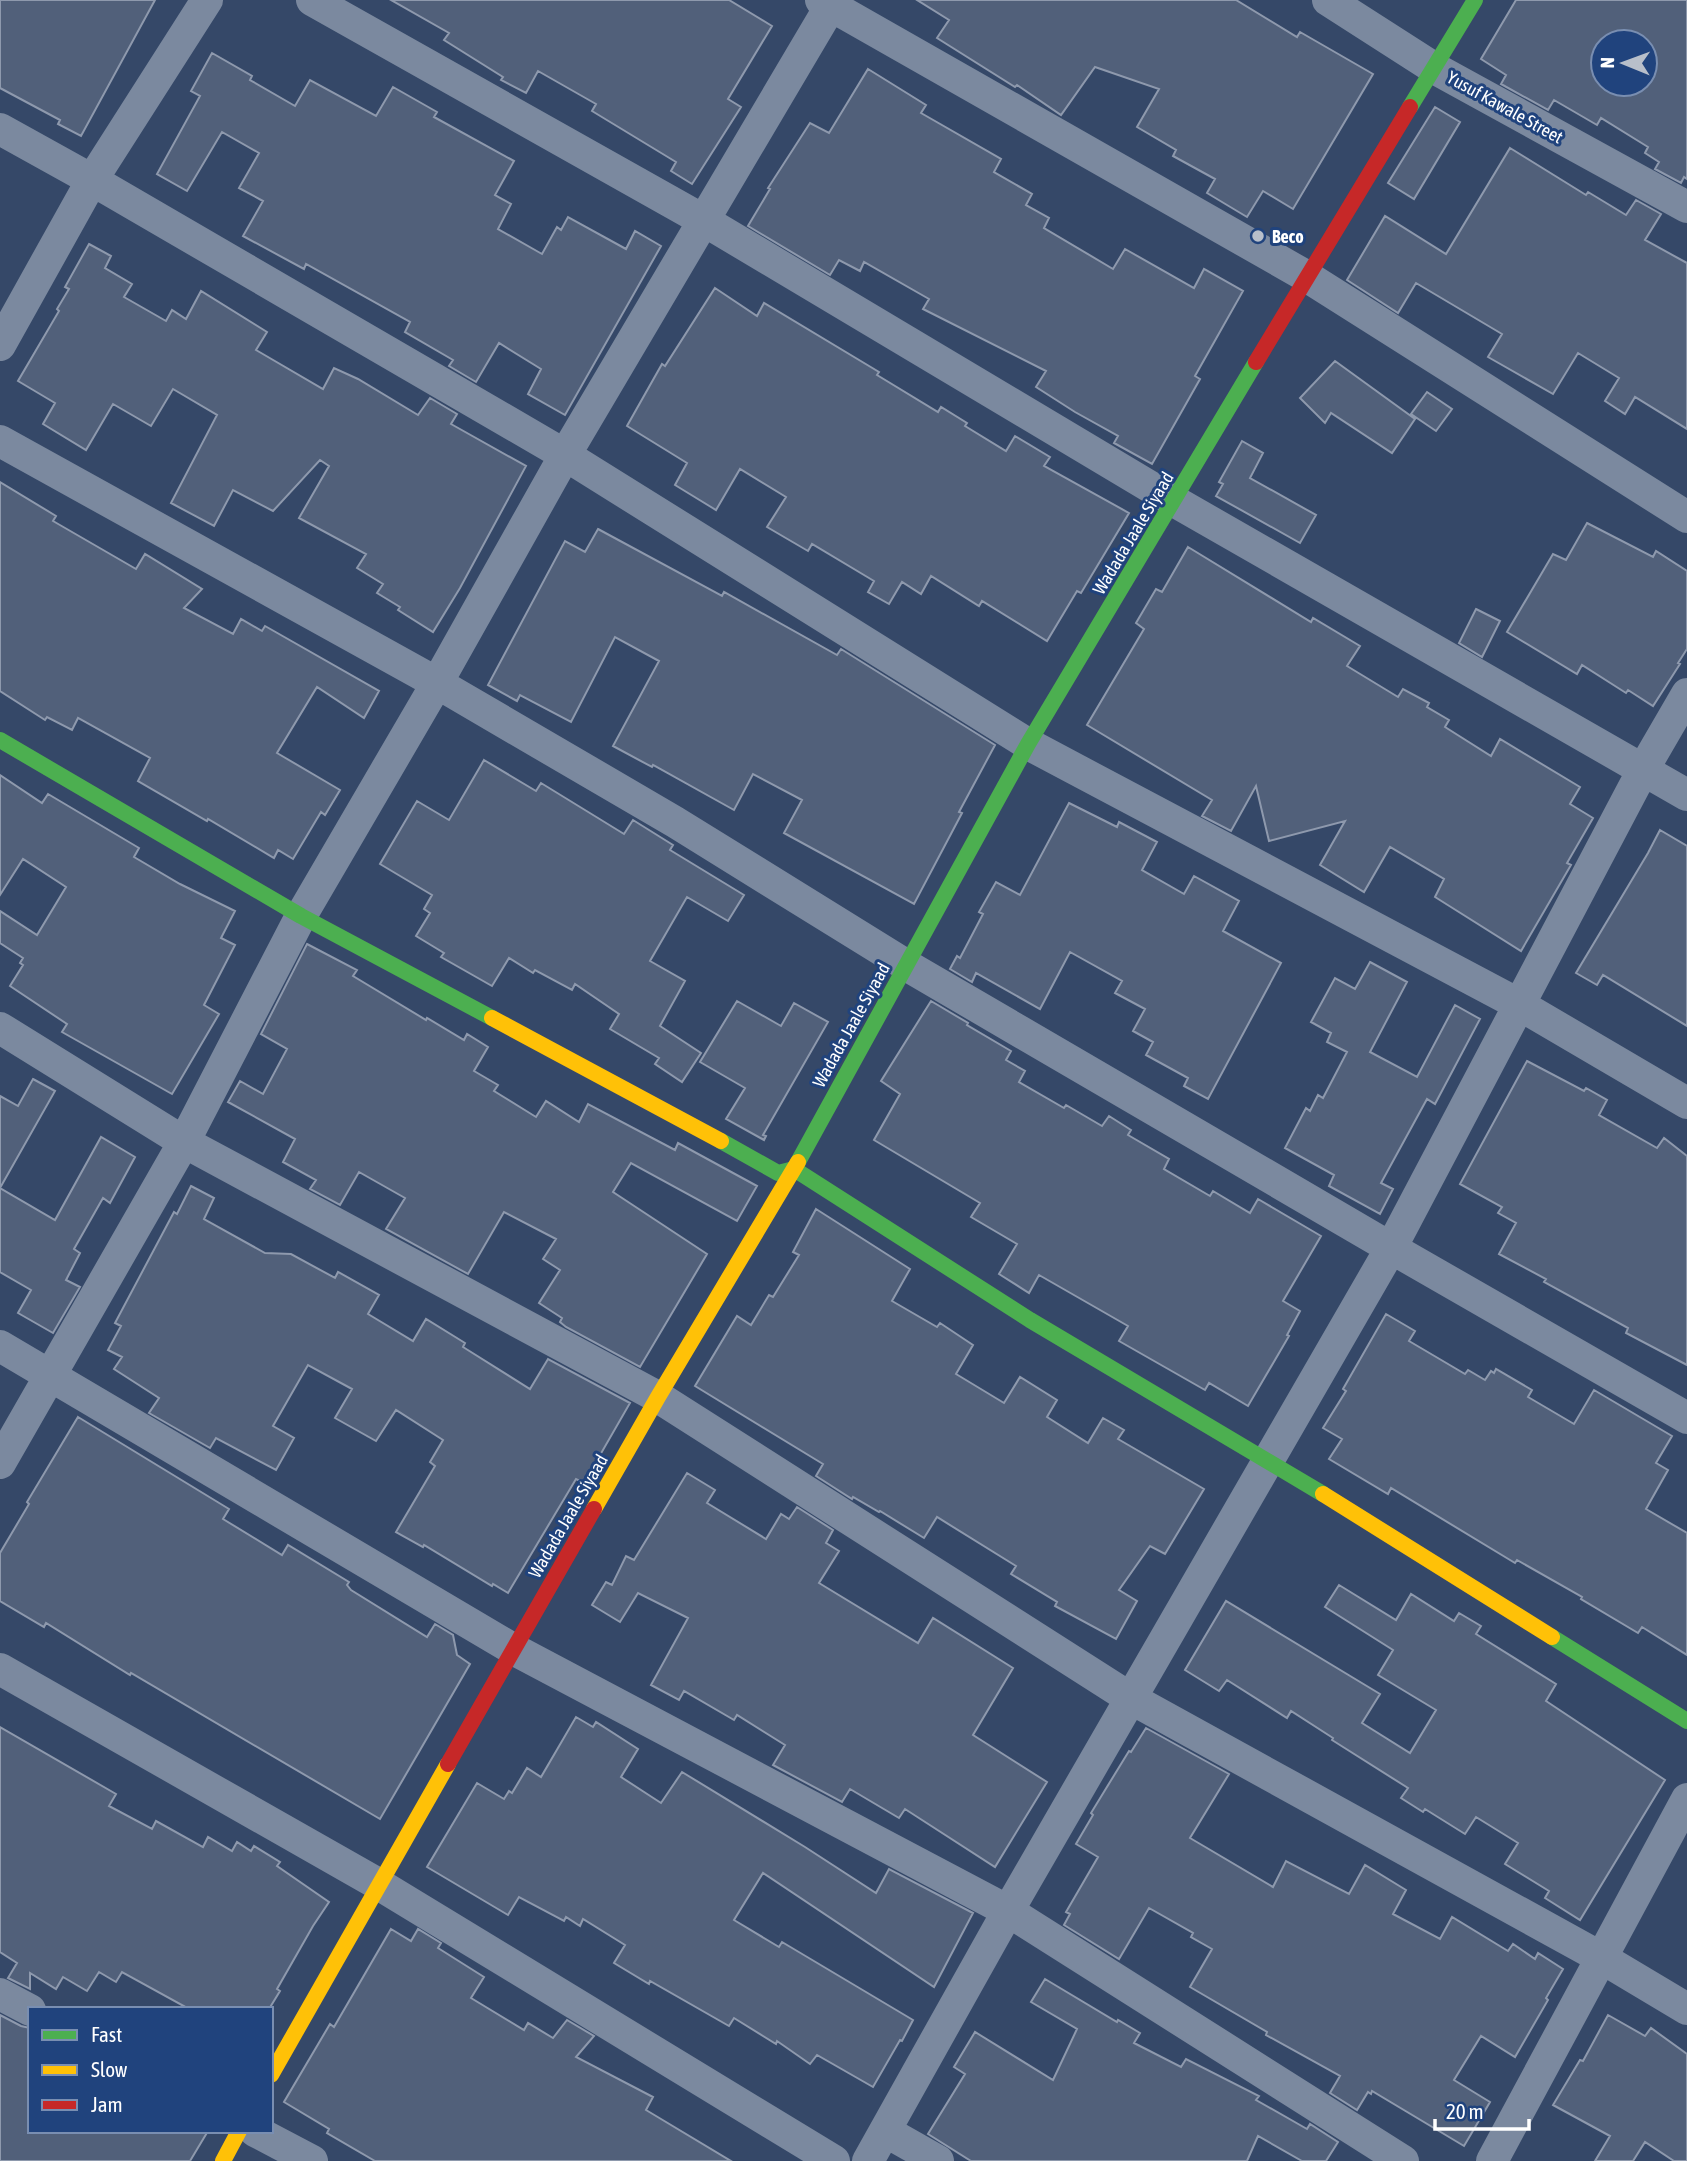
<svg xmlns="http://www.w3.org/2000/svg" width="1687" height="2161" viewBox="0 0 1687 2161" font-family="'Asap Condensed',sans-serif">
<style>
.building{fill:#51607a;stroke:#8e99ad;stroke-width:2;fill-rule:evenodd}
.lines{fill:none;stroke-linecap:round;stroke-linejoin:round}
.street{stroke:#7b899f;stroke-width:32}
.fast{stroke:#4caf50;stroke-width:16}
.slow{stroke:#ffc107;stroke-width:16}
.jam{stroke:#c62828;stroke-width:16}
.poi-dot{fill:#b8bfca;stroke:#20437d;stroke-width:2.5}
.labels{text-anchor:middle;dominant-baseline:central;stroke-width:6;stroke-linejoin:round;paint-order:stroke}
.street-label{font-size:18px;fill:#fff;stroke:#20437d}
.poi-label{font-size:18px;font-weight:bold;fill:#fff;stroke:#20437d;text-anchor:start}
</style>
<rect width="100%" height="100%" fill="#354868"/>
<path class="building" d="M0 0H155L81 136 58 124 60 120 0 88Z
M391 0H729L772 26 728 99 741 107 692 184 671 171 676 162 592 111 596 104 538 71 526 93 501 80 503 77 444 40 449 33Z
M917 0H1236L1297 37 1300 32 1373 74 1293 209 1263 191 1247 217 1207 193 1215 179 1173 156 1176 150 1137 127 1159 89 1095 67 1061 115 1017 85 1015 87 937 38 949 20Z
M1516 0H1687V179L1684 177 1681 183 1655 169 1659 162 1645 153 1648 147 1601 118 1597 125 1554 100 1548 110 1501 84 1506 75 1481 59ZM1603 42H1645V84H1603Z
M212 53 252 76 250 80 295 106 310 80 376 116 393 87 437 112 434 117 514 161 495 195 511 204 498 229 542 254 557 227 561 230 568 217 626 249 635 231 661 246 565 415 528 394 541 369 499 343 476 382 449 366 453 360 405 332 410 322 306 264 304 269 243 236 263 201 239 188 259 153 222 132 187 191 157 174 200 96 191 91Z
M868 69 926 105 921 113 1001 159 994 172 1032 194 1026 205 1049 218 1044 228 1113 269 1125 249 1194 288 1204 269 1243 291 1195 376 1200 379 1152 464 1114 443 1118 436 1075 412 1036 387 1046 371 923 309 929 299 864 262 860 271 839 260 830 275 748 226 770 189 768 188 810 123 829 133Z
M1435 107 1460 122 1414 199 1388 183Z
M1510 148 1586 195 1588 192 1626 215 1636 200 1661 214 1645 240 1687 263V429L1635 397 1625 414 1605 401 1619 378 1578 353 1553 394 1488 357 1502 334 1416 283 1398 313 1347 280 1385 216 1446 254Z
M89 244 111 256 105 268 132 284 124 297 166 321 172 310 186 319 201 291 267 332 256 350 323 389 334 368 358 379 418 415 430 398 457 414 451 424 526 466 460 588 433 632 398 610 400 607 377 593 383 584 357 568 366 554 299 518 329 466 320 460 273 511 233 490 214 526 171 503 217 415 173 389 151 426 113 404 86 450 43 424 55 403 18 381 59 311 57 309 69 289 65 287Z
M715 288 757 316 764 303 879 372 877 375 938 412 941 407 967 423 965 426 1006 451 1015 436 1050 457 1044 466 1129 513 1081 593 1077 591 1047 641 982 601 979 606 931 576 921 594 902 582 889 604 868 592 874 581 812 544 808 551 767 527 786 497 740 469 716 510 675 485 687 463 627 426 662 364 665 366Z
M1335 361 1415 419 1392 453 1331 413 1325 423 1300 398Z
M1427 392 1452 409 1436 431 1411 414Z
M1242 441 1263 453 1250 478 1316 515 1300 543 1216 496 1223 484 1219 482Z
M0 482 56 516 53 521 136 569 145 554 202 589 184 608 233 634 241 619 262 631 265 626 379 691 364 718 317 687 277 753 340 790 325 815 321 812 293 859 278 850 274 858 208 819 207 821 138 781 150 758 78 718 72 730 47 717 45 720 0 691Z
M1587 523 1653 557 1656 551 1687 571V649L1678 663 1680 664 1653 706 1628 690 1626 693 1582 665 1577 674 1507 632 1553 554 1566 560Z
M598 529 722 596 724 592 837 655 841 649 995 745 959 812 962 813 914 904 784 833 802 800 753 774 734 810 653 765 652 767 613 746 659 661 615 637 571 722 520 695 517 701 488 685 565 541 585 552Z
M1188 547 1311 622 1313 618 1360 646 1347 666 1398 697 1403 689 1429 703 1427 707 1449 720 1445 727 1491 756 1500 739 1580 787 1570 804 1593 818 1567 863 1571 865 1521 951 1435 897 1444 879 1390 847 1364 892 1320 865 1345 821 1269 841 1256 786 1231 831 1202 816 1212 800 1087 725 1144 629 1136 623 1156 589 1162 592Z
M1476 609 1500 621 1482 657 1459 643Z
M484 760 536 791 541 783 624 834 633 820 673 845 670 850 744 895 728 921 687 897 650 961 685 981 660 1026 701 1053 682 1082 655 1064 659 1058 610 1029 619 1014 575 984 572 990 535 970 533 973 509 958 492 986 441 957 444 953 416 936 430 913 424 909 432 895 380 864 417 801 449 820Z
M0 775 42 803 48 794 139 848 134 857 180 884 235 911 221 938 235 945 204 1005 219 1014 172 1094 62 1032 67 1024 10 986 23 965 20 963 23 958 0 943V911L37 935 66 887 23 859 0 895Z
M1069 803 1117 827 1119 822 1157 842 1142 870 1184 894 1194 876 1239 901 1223 931 1281 963 1208 1099 1184 1086 1188 1078 1146 1055 1153 1042 1133 1031 1145 1009 1115 993 1122 981 1070 952 1040 1009 976 973 972 982 950 969 957 956 960 958 983 914 979 912 996 882 1020 895Z
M1660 830 1687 846V1026L1603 975 1597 985 1576 973 1648 853Z
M307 944 357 970 353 976 426 1020 427 1018 464 1040 467 1034 488 1047 474 1071 498 1085 494 1091 536 1117 546 1101 579 1122 588 1104 675 1150 678 1143 757 1186 737 1221 631 1163 613 1192 707 1254 640 1367 566 1327 560 1322 562 1318 539 1303 560 1270 543 1259 556 1239 504 1212 468 1274 386 1229 405 1198 359 1172 340 1205 310 1189 316 1180 283 1162 295 1139 228 1102 240 1081 263 1094 287 1049 261 1034Z
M1370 962 1407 982 1370 1052 1417 1077 1455 1005 1480 1019 1435 1104 1427 1099 1381 1183 1393 1189 1380 1214 1329 1186 1334 1175 1285 1148 1306 1108 1310 1111 1318 1095 1323 1098 1347 1052 1327 1042 1331 1033 1311 1022 1335 978 1355 989Z
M737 1001 781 1026 794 1003 828 1022 763 1135 766 1136 764 1140 726 1119 745 1088 700 1062Z
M931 1001 968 1023 967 1025 1011 1051 1006 1060 1025 1071 1019 1082 1064 1108 1066 1105 1102 1126 1109 1116 1131 1130 1128 1135 1169 1159 1164 1169 1210 1196 1213 1191 1250 1213 1258 1199 1321 1236 1283 1301 1300 1311 1287 1335 1289 1336 1248 1406 1209 1383 1205 1390 1119 1341 1128 1326 1039 1275 1029 1293 999 1274 1017 1244 971 1217 980 1203 874 1140 900 1094 881 1081Z
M1527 1061 1584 1091 1586 1088 1607 1100 1599 1115 1657 1148 1664 1138 1687 1156V1365L1626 1333 1628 1328 1544 1282 1546 1279 1499 1254 1516 1223 1498 1213 1502 1207 1460 1184Z
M33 1079 55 1091 0 1188 55 1220 101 1137 135 1157 110 1203 103 1198 74 1249 80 1253 66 1280 80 1287 53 1333 18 1313 31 1290 0 1272V1096L18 1106Z
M191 1186 214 1198 204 1219 265 1253 291 1254 335 1278 338 1272 379 1295 368 1314 413 1341 426 1319 465 1343 463 1347 530 1389 548 1359 630 1403 584 1483 576 1479 508 1593 493 1584 492 1586 424 1545 423 1547 396 1532 435 1466 430 1462 443 1440 396 1410 376 1441 335 1418 352 1389 308 1365 273 1426 294 1438 276 1470 216 1438 210 1448 149 1413 159 1398 114 1369 122 1357 108 1350 121 1326 115 1323 174 1212 177 1214Z
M816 1209 910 1269 892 1301 937 1327 940 1323 973 1345 956 1374 1004 1403 1020 1377 1057 1400 1047 1417 1088 1443 1103 1418 1124 1430 1118 1439 1204 1489 1165 1554 1150 1546 1119 1590 1137 1601 1116 1639 1055 1606 1057 1602 1011 1574 1016 1566 937 1517 924 1538 880 1511 879 1512 853 1497 852 1499 816 1476 823 1464 695 1386 737 1316 751 1325 769 1295 773 1297 799 1255 793 1252Z
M1386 1314 1415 1331 1409 1341 1465 1374 1468 1370 1485 1380 1491 1371 1494 1373 1496 1369 1532 1390 1528 1397 1574 1424 1594 1390 1672 1436 1656 1463 1668 1470 1646 1509 1687 1533V1655L1642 1627 1638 1633 1581 1599 1582 1597 1517 1560 1515 1563 1391 1488 1388 1494 1329 1459 1342 1439 1323 1428 1346 1391 1343 1389Z
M78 1417 229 1509 223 1519 282 1555 288 1545 349 1582 347 1585 351 1590 427 1637 435 1624 453 1635 457 1655 470 1664 380 1819 131 1673 130 1675 46 1623 44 1627 0 1601V1553L29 1504 27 1502Z
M687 1473 715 1490 707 1503 766 1539 781 1514 789 1519 797 1507 833 1530 826 1543 839 1551 819 1583 918 1643 933 1618 1013 1668 973 1735 1047 1782 995 1867 905 1809 899 1818 850 1789 842 1802 773 1765 785 1745 737 1715 734 1720 684 1691 679 1700 651 1685 688 1618 638 1593 620 1622 592 1605 606 1582 612 1585 626 1556 634 1560Z
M1339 1585 1396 1620 1411 1594 1454 1621 1459 1613 1481 1626 1476 1634 1556 1684 1546 1701 1665 1780 1580 1920 1545 1898 1549 1891 1505 1864 1518 1843 1476 1817 1465 1834 1425 1809 1423 1812 1401 1798 1408 1788 1332 1740 1333 1738 1291 1711 1287 1718 1227 1680 1219 1691 1185 1670 1226 1601 1380 1694 1362 1723 1410 1753 1436 1710 1378 1675 1393 1650 1325 1607Z
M576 1717 593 1727 596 1722 638 1749 621 1777 661 1803 682 1772 805 1847 876 1893 889 1869 973 1913 934 1987 763 1873 734 1920 779 1947 782 1942 913 2020 902 2041 900 2040 873 2087 817 2055 810 2064 777 2041 776 2044 734 2018 729 2026 650 1981 649 1984 614 1963 625 1945 583 1919 580 1926 566 1917 564 1921 519 1897 508 1915 427 1867 477 1783 504 1799 509 1791 512 1793 527 1768 541 1777Z
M0 1727 116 1794 109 1806 152 1829 156 1821 203 1847 208 1837 232 1851 237 1842 251 1851 254 1846 280 1862 277 1866 329 1902 313 1926 277 1989 280 1991 269 2009H189L122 1972 116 1982 99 1972 87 1991 63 1977 56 1989 30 1973V1989L8 1978 17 1963 0 1952Z
M1146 1728 1229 1774 1190 1838 1273 1887 1286 1861 1349 1894 1365 1865 1406 1890 1393 1914 1440 1939 1452 1917 1508 1951 1513 1944 1535 1959 1538 1953 1563 1969 1546 1998 1548 2000 1515 2057 1481 2036 1454 2080 1490 2102 1464 2146 1372 2091 1371 2094 1368 2092 1357 2110 1330 2093 1340 2076 1266 2035 1267 2032 1190 1987 1212 1949 1191 1937 1193 1933 1149 1908 1119 1959 1064 1925 1070 1914 1066 1912 1098 1857 1076 1844 1093 1815 1091 1813 1129 1751 1131 1752Z
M391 1929 411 1941 418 1929 441 1943 438 1948 484 1977 471 1998 524 2030 528 2023 553 2038 567 2020 594 2036 576 2057 653 2097 646 2110 731 2161H375L327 2133 329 2129 284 2102 330 2024 334 2027Z
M1045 1979 1117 2022 1118 2020 1140 2033 1134 2043 1181 2067 1186 2059 1259 2096 1256 2100 1307 2129 1310 2124 1338 2142 1326 2161H1302L1258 2136 1247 2161H971L928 2134 965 2074 954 2067 975 2032 1053 2080 1077 2029 1031 2002Z
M0 2015 21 2026 30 2028V2131H208L190 2161H0Z
M1608 2015 1645 2036 1651 2028 1687 2054V2161H1674L1645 2142 1633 2161H1595L1610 2136 1553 2105 1580 2060 1583 2061Z"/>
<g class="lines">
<path class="street" d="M312 0 703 220 1174 501 1687 795
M821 0 1306 276 1687 517
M1328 0 1434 68 1687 207
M0 129 92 180 565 455 1028 744 1520 1005 1687 1103
M0 345 92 180 207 0
M0 441 437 683 675 822 906 965 1391 1248 1687 1418
M0 1028 184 1142 658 1397 1130 1698 1600 1957 1687 2009
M0 1346 513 1649 1008 1911 1403 2161
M0 1463 184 1142 301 916 437 683 565 455 834 0
M0 1669 380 1885 834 2161
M0 1994 30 2010
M255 2131 312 2161
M885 2131 938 2161
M868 2161 1008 1911 1391 1248 1644 768 1687 694
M1492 2161 1687 1799"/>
<path class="fast" d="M1410 107 1475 0
M0 740 301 916 492 1018
M721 1141 778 1173 794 1169 1030 1320 1323 1494
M798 1162 1028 744 1256 362
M1552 1637 1687 1721"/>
<path class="slow" d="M492 1018 721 1141
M1323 1494 1552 1637
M594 1509 658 1397 798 1162
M271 2075 448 1764
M223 2161 239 2131"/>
<path class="jam" d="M1256 362 1410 107
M448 1764 594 1509"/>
</g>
<circle class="poi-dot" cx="1258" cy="236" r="7"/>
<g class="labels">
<g class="street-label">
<text transform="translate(1505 107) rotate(29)">Yusuf Kawale Street</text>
<text transform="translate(1133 533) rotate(-59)">Wadada Jaale Siyaad</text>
<text transform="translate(851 1025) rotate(-61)">Wadada Jaale Siyaad</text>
<text transform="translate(568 1516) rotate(-60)">Wadada Jaale Siyaad</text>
</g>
<g class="poi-label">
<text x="1272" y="236">Beco</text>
</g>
</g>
<rect x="28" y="2007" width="245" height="126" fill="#20437d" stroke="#798eb1" stroke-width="2"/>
<rect x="42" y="2030" width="35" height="10" fill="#4caf50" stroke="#798eb1" stroke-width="2"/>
<text x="91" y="2042" font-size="21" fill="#ffffff">Fast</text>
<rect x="42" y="2065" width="35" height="10" fill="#ffc107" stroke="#798eb1" stroke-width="2"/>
<text x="91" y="2077" font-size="21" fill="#ffffff">Slow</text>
<rect x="42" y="2100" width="35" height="10" fill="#c62828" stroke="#798eb1" stroke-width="2"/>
<text x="91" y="2112" font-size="21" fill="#ffffff">Jam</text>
<g transform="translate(1624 63) rotate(271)"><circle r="33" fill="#20437d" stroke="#798eb1" stroke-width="2"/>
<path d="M0-5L12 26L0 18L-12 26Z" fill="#b8bfca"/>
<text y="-10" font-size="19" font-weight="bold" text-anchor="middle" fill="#ffffff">N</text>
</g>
<path d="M1435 2119v10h94v-10" fill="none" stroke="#ffffff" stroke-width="3.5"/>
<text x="1446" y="2119" font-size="21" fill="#ffffff" stroke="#20437d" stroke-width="5" paint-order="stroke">20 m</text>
</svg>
